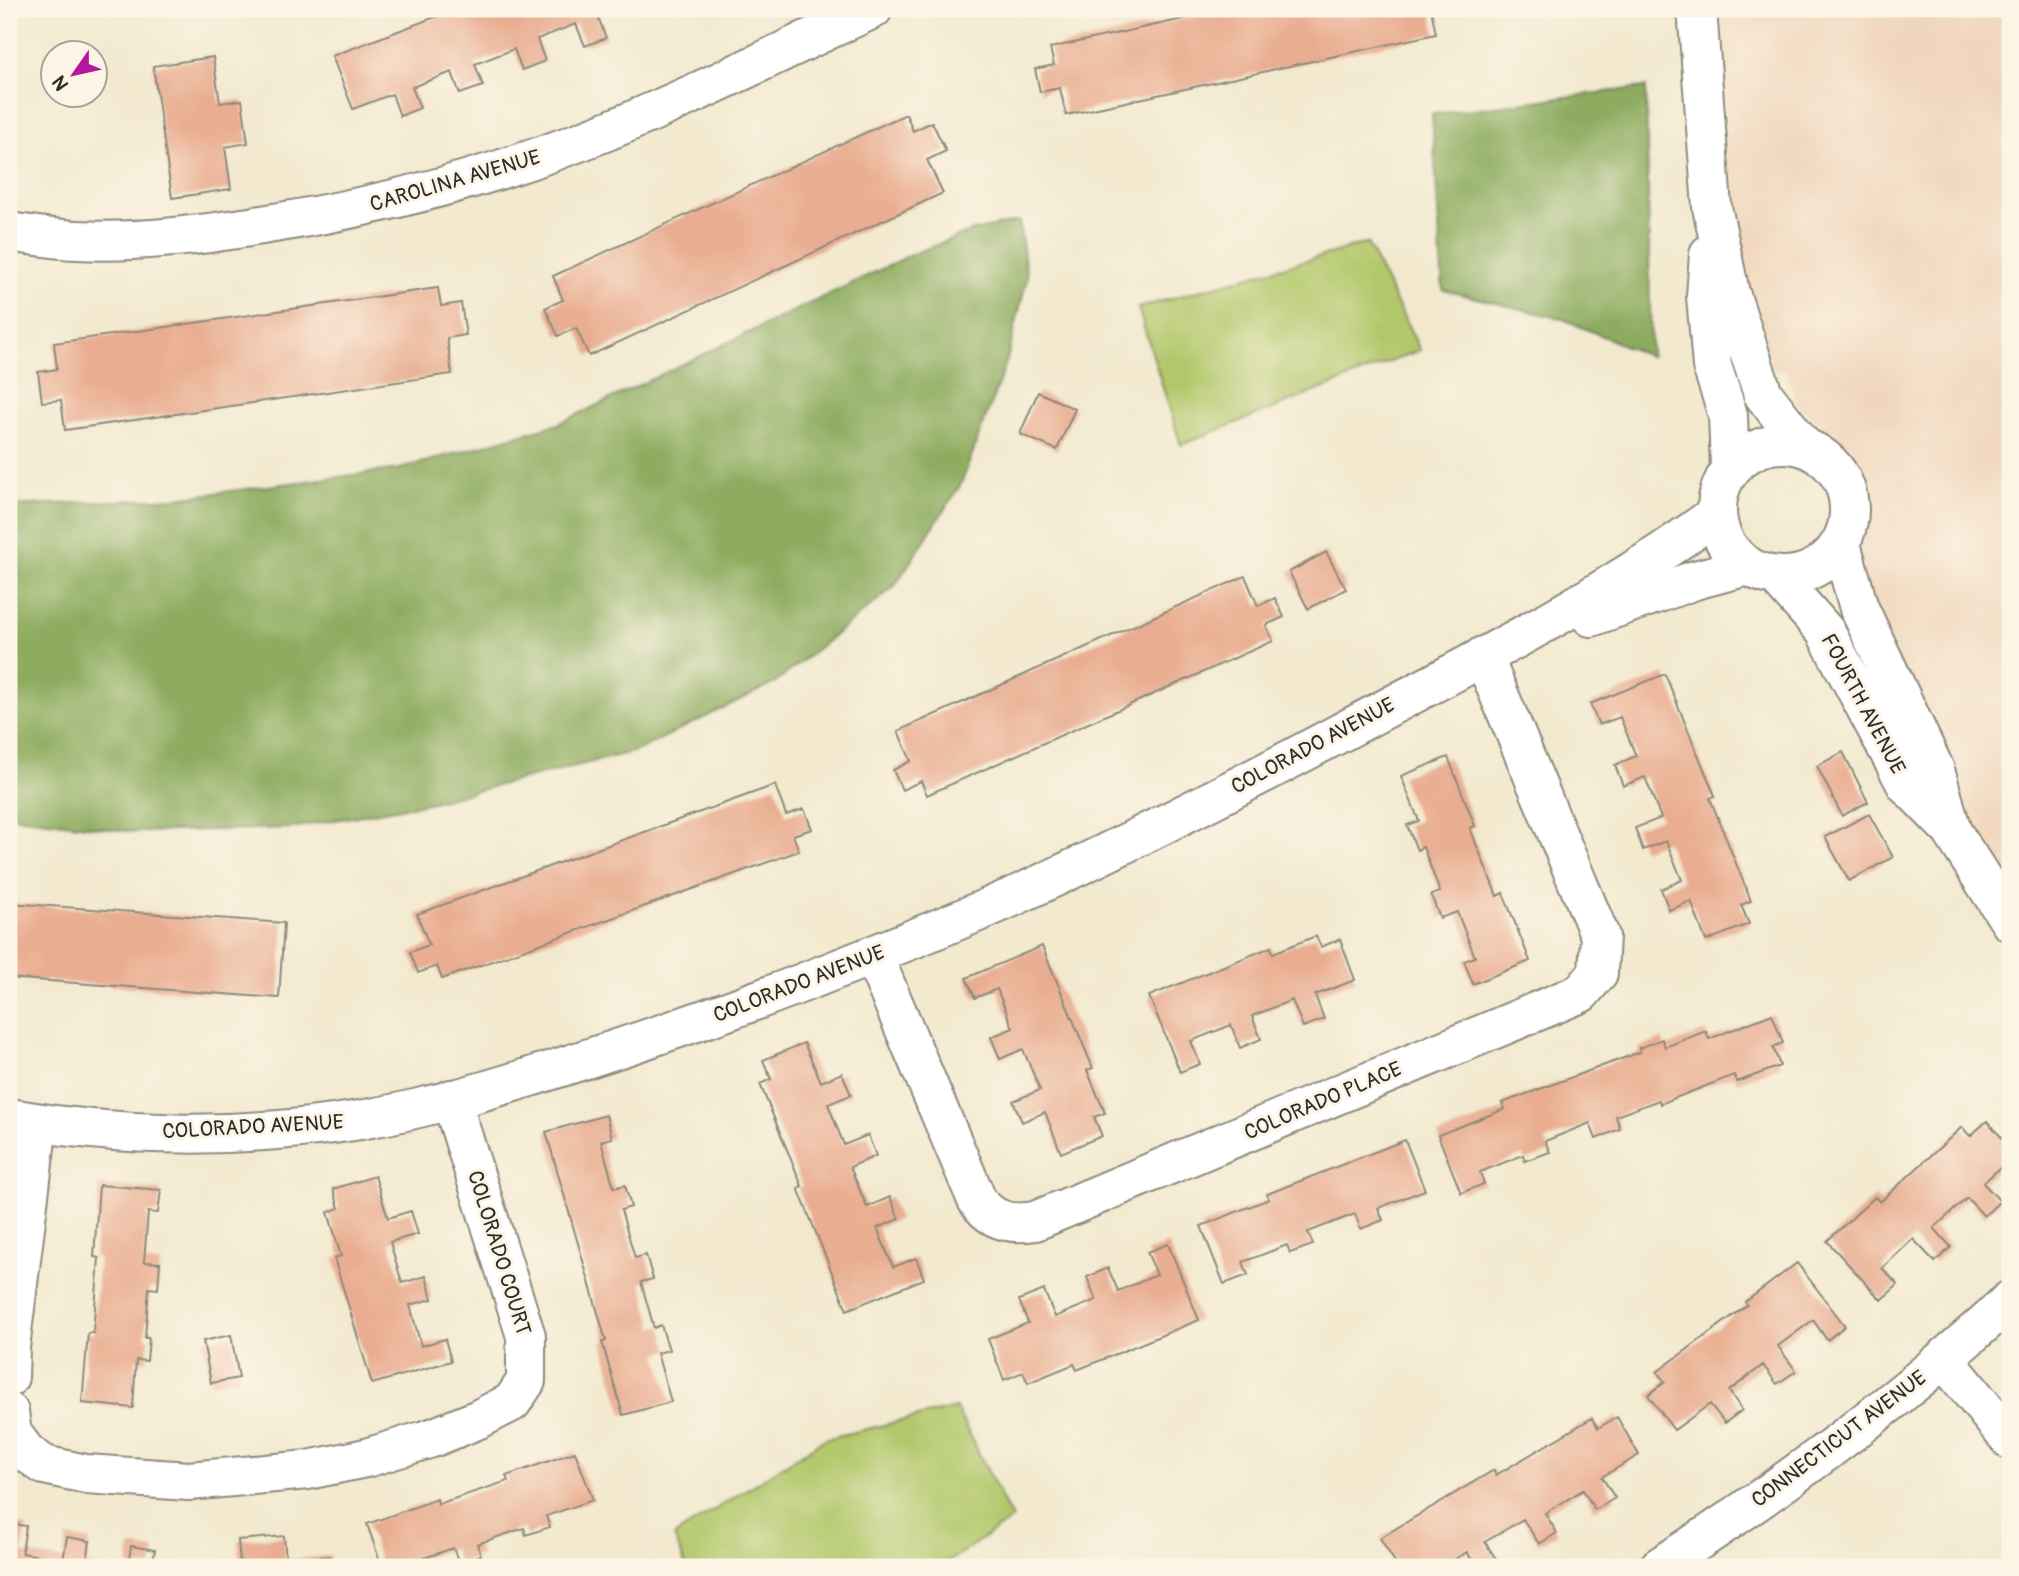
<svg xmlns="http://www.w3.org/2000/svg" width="2019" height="1576" viewBox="0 0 2019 1576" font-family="Pangolin,sans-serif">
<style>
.built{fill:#f0d6bc}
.green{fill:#b2c76b;stroke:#6e794b;stroke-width:2}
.forest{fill:#8dac5f;stroke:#5c6c45;stroke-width:2}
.building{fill:#e9ad91}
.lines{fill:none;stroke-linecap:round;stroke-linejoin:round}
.minor-casing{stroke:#8e8a7d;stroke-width:42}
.minor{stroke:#fff;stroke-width:38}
.labels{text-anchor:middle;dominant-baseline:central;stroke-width:6;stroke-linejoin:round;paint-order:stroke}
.street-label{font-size:21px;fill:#2b2b2b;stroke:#fcf5e5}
</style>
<rect width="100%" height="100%" fill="#fcf5e5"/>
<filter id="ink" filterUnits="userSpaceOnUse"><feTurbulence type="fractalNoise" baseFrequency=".0143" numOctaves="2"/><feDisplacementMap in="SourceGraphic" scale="14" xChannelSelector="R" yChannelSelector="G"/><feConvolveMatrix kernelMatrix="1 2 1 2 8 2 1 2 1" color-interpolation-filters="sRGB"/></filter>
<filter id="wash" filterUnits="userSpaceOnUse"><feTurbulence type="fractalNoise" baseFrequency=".00686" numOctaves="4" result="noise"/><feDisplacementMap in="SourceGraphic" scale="28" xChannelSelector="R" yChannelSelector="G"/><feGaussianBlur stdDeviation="1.57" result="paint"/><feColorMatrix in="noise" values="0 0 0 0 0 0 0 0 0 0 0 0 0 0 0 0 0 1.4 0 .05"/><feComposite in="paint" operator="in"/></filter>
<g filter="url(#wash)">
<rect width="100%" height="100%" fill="#f2e9cf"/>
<path class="built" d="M1722 9H2010V883L1963 810 1856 560 1866 523 1821 425 1798 405 1785 369 1773 371 1732 247 1727 175Z"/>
<path class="green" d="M1367 243 1420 350 1181 445 1138 308Z
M956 1408 1012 1519 940 1567H686L674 1536 825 1439Z"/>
<path class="forest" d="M1646 87 1651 357 1563 319 1443 290 1432 114Z
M1019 221 1027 278 1007 360 961 484 894 587 775 683 636 751 428 803 291 828 134 832 9 816V506L176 498 400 469 558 424 915 253 973 231Z"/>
<g id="blocks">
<path class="building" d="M456 9H595L606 38 585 46 576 24 537 39 545 61 522 70 514 49 475 64 483 86 460 94 452 72 412 87 420 108 400 116 392 94 353 109 332 56Z
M1229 9H1431L1436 34 1066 115 1060 88 1040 92 1035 69 1054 65 1050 48Z
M213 57 220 103 242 100 248 143 225 147 231 189 172 198 153 66Z
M906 114 913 131 932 122 946 151 927 160 943 193 589 356 576 328 558 336 545 308 563 300 553 276Z
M438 288 441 306 461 303 466 335 447 338 452 374 65 430 61 400 42 402 38 372 57 369 54 343Z
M1038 392 1075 409 1057 450 1020 434Z
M1326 552 1346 589 1308 609 1289 572Z
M1245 576 1258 606 1275 598 1284 617 1266 625 1273 641 927 795 921 781 902 790 893 770 911 761 898 731Z
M1665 674 1715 796 1710 798 1751 901 1741 905 1749 924 1706 941 1691 901 1669 910 1661 889 1682 880 1666 841 1643 850 1635 828 1661 818 1645 777 1623 786 1615 765 1636 756 1620 717 1599 725 1590 704Z
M1843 752 1868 802 1842 816 1817 766Z
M1448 757 1475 826 1470 828 1497 896 1503 893 1530 961 1473 984 1464 961 1475 957 1457 912 1440 918 1431 895 1440 892 1423 847 1417 850 1407 825 1419 821 1401 776Z
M775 785 786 815 804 809 812 829 793 835 799 851 442 979 437 966 418 973 410 952 429 945 417 914Z
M1869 814 1893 857 1849 881 1825 837Z
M9 903 284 923 279 998 9 978Z
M1316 936 1321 947 1340 939 1355 980 1315 995 1324 1019 1303 1027 1292 1000 1252 1016 1261 1039 1240 1048 1231 1025 1191 1041 1200 1064 1180 1072 1149 996 1271 947 1273 953Z
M1042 946 1093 1068 1087 1070 1105 1113 1094 1117 1102 1136 1061 1153 1045 1112 1022 1122 1013 1101 1040 1090 1023 1049 1000 1059 991 1037 1013 1028 997 989 975 998 966 978Z
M1772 1014 1783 1043 1773 1047 1780 1066 1737 1082 1734 1075 1660 1104 1659 1100 1616 1116 1620 1129 1596 1139 1590 1123 1545 1141 1550 1152 1525 1161 1523 1155 1480 1172 1484 1184 1461 1193 1438 1135 1505 1109 1502 1103 1640 1052 1639 1048 1662 1039 1665 1047 1706 1031 1709 1039Z
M804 1043 821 1082 842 1073 851 1095 828 1104 844 1145 868 1135 876 1156 850 1167 867 1207 890 1197 899 1219 877 1228 893 1267 916 1258 924 1279 847 1310 798 1188 802 1186 760 1084 771 1079 763 1060Z
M606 1115 612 1138 601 1141 614 1188 625 1185 631 1207 621 1210 635 1258 646 1255 653 1279 641 1282 654 1328 661 1325 669 1350 657 1353 671 1402 623 1415 602 1342 606 1341 546 1132Z
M1987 1121 2010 1147V1159L1983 1183 2000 1201 1984 1216 1967 1198 1934 1228 1951 1247 1935 1262 1913 1239 1882 1268 1898 1285 1881 1300 1827 1241 1875 1197 1880 1202 1962 1127 1970 1136Z
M1405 1140 1425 1190 1378 1208 1383 1220 1361 1229 1355 1214 1308 1232 1313 1245 1290 1253 1287 1245 1243 1262 1248 1275 1224 1284 1201 1226 1269 1199 1267 1194Z
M375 1176 388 1218 411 1211 418 1234 390 1242 402 1283 426 1276 432 1299 410 1305 421 1346 445 1339 451 1361 372 1384 334 1258 341 1256 328 1212 339 1208 333 1189Z
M99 1185 161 1190 158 1213 148 1212 144 1262 160 1263 158 1289 149 1288 145 1338H149L147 1361 136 1360 133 1408 82 1403 88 1333H93L99 1258 94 1257Z
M1168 1244 1199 1320 1077 1370 1074 1364 1028 1383 1023 1372 1004 1380 988 1339 1028 1323 1019 1300 1044 1290 1055 1317 1096 1300 1087 1277 1108 1268 1118 1291 1157 1275 1147 1252Z
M1797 1263 1845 1326 1827 1340 1813 1320 1778 1346 1796 1371 1777 1384 1763 1365 1729 1391 1742 1410 1725 1423 1710 1404 1674 1430 1648 1395 1665 1382 1657 1372 1747 1305 1745 1302Z
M231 1335 239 1378 211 1383 203 1341Z
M1617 1417 1639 1455 1602 1477 1615 1498 1595 1510 1583 1490 1545 1513 1557 1533 1539 1544 1523 1519 1485 1542 1498 1562 1489 1567H1476L1467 1552 1442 1567H1398L1380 1538 1494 1470 1496 1475 1592 1418 1598 1428Z
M575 1452 593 1500 546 1516 550 1527 526 1535 524 1528 477 1544 481 1555 459 1563 453 1548 407 1564 408 1567H382L367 1524 437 1499 438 1504 508 1481 506 1476Z
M9 1523 26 1526 22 1553 63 1560 67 1537 90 1541 87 1563 102 1567H9Z
M284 1536 286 1560 330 1556 331 1567H225V1565L240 1564 238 1540Z
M131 1546 155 1550 152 1567H128Z"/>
</g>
</g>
<g filter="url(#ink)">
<use href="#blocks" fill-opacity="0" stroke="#8e8a7d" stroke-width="2"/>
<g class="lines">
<g class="minor-casing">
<path id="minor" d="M1697 9 1712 207 1730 293 1763 394 1804 447
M9 232C31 235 54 239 77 240 139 243 201 235 262 225 371 208 475 182 579 142 679 104 775 54 873 9
M1709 254 1706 296 1712 366 1728 415 1730 469
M1717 510a66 66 0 1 1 132 0a66 66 0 1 1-132 0Z
M1841 544 1859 608 1935 770 1951 828
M1777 577 1825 631 1906 784 1951 830 2010 922
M1591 617 1695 580 1748 566
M873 955 977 1200C991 1221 1011 1225 1035 1221L1581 993 1598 973 1600 936 1483 656
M9 1118C123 1138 244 1139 360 1120 436 1107 510 1084 583 1060 657 1036 730 1011 802 983 871 956 940 929 1008 899 1121 848 1231 791 1340 733 1468 664 1599 601 1716 514
M1945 1360 2010 1440
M9 1377 10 1348 38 1123
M9 1412 12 1433 26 1452 44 1465 86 1474 189 1481 308 1470 366 1458 432 1438 479 1419 512 1402 526 1381V1336L451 1099
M1659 1567C1783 1487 1902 1400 2010 1300"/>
</g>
<use href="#minor" class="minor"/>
</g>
</g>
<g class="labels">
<g class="street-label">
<text transform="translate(455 181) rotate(-16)">CAROLINA AVENUE</text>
<text transform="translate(1863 704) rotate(62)">FOURTH AVENUE</text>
<text transform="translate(1313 746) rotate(-28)">COLORADO AVENUE</text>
<text transform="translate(799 984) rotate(-21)">COLORADO AVENUE</text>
<text transform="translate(1323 1101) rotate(-23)">COLORADO PLACE</text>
<text transform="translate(253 1127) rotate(-3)">COLORADO AVENUE</text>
<text transform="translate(499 1253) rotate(73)">COLORADO COURT</text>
<text transform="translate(1839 1439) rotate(-37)">CONNECTICUT AVENUE</text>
</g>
</g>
<rect width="2019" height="1576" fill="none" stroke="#fcf5e5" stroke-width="35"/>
<g transform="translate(74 74) rotate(236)"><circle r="33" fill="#fcf5e5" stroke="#a8a49b" stroke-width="2"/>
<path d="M0-5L12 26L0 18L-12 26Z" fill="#b5179e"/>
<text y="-10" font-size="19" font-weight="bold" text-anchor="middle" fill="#2b2b2b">N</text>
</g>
</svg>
